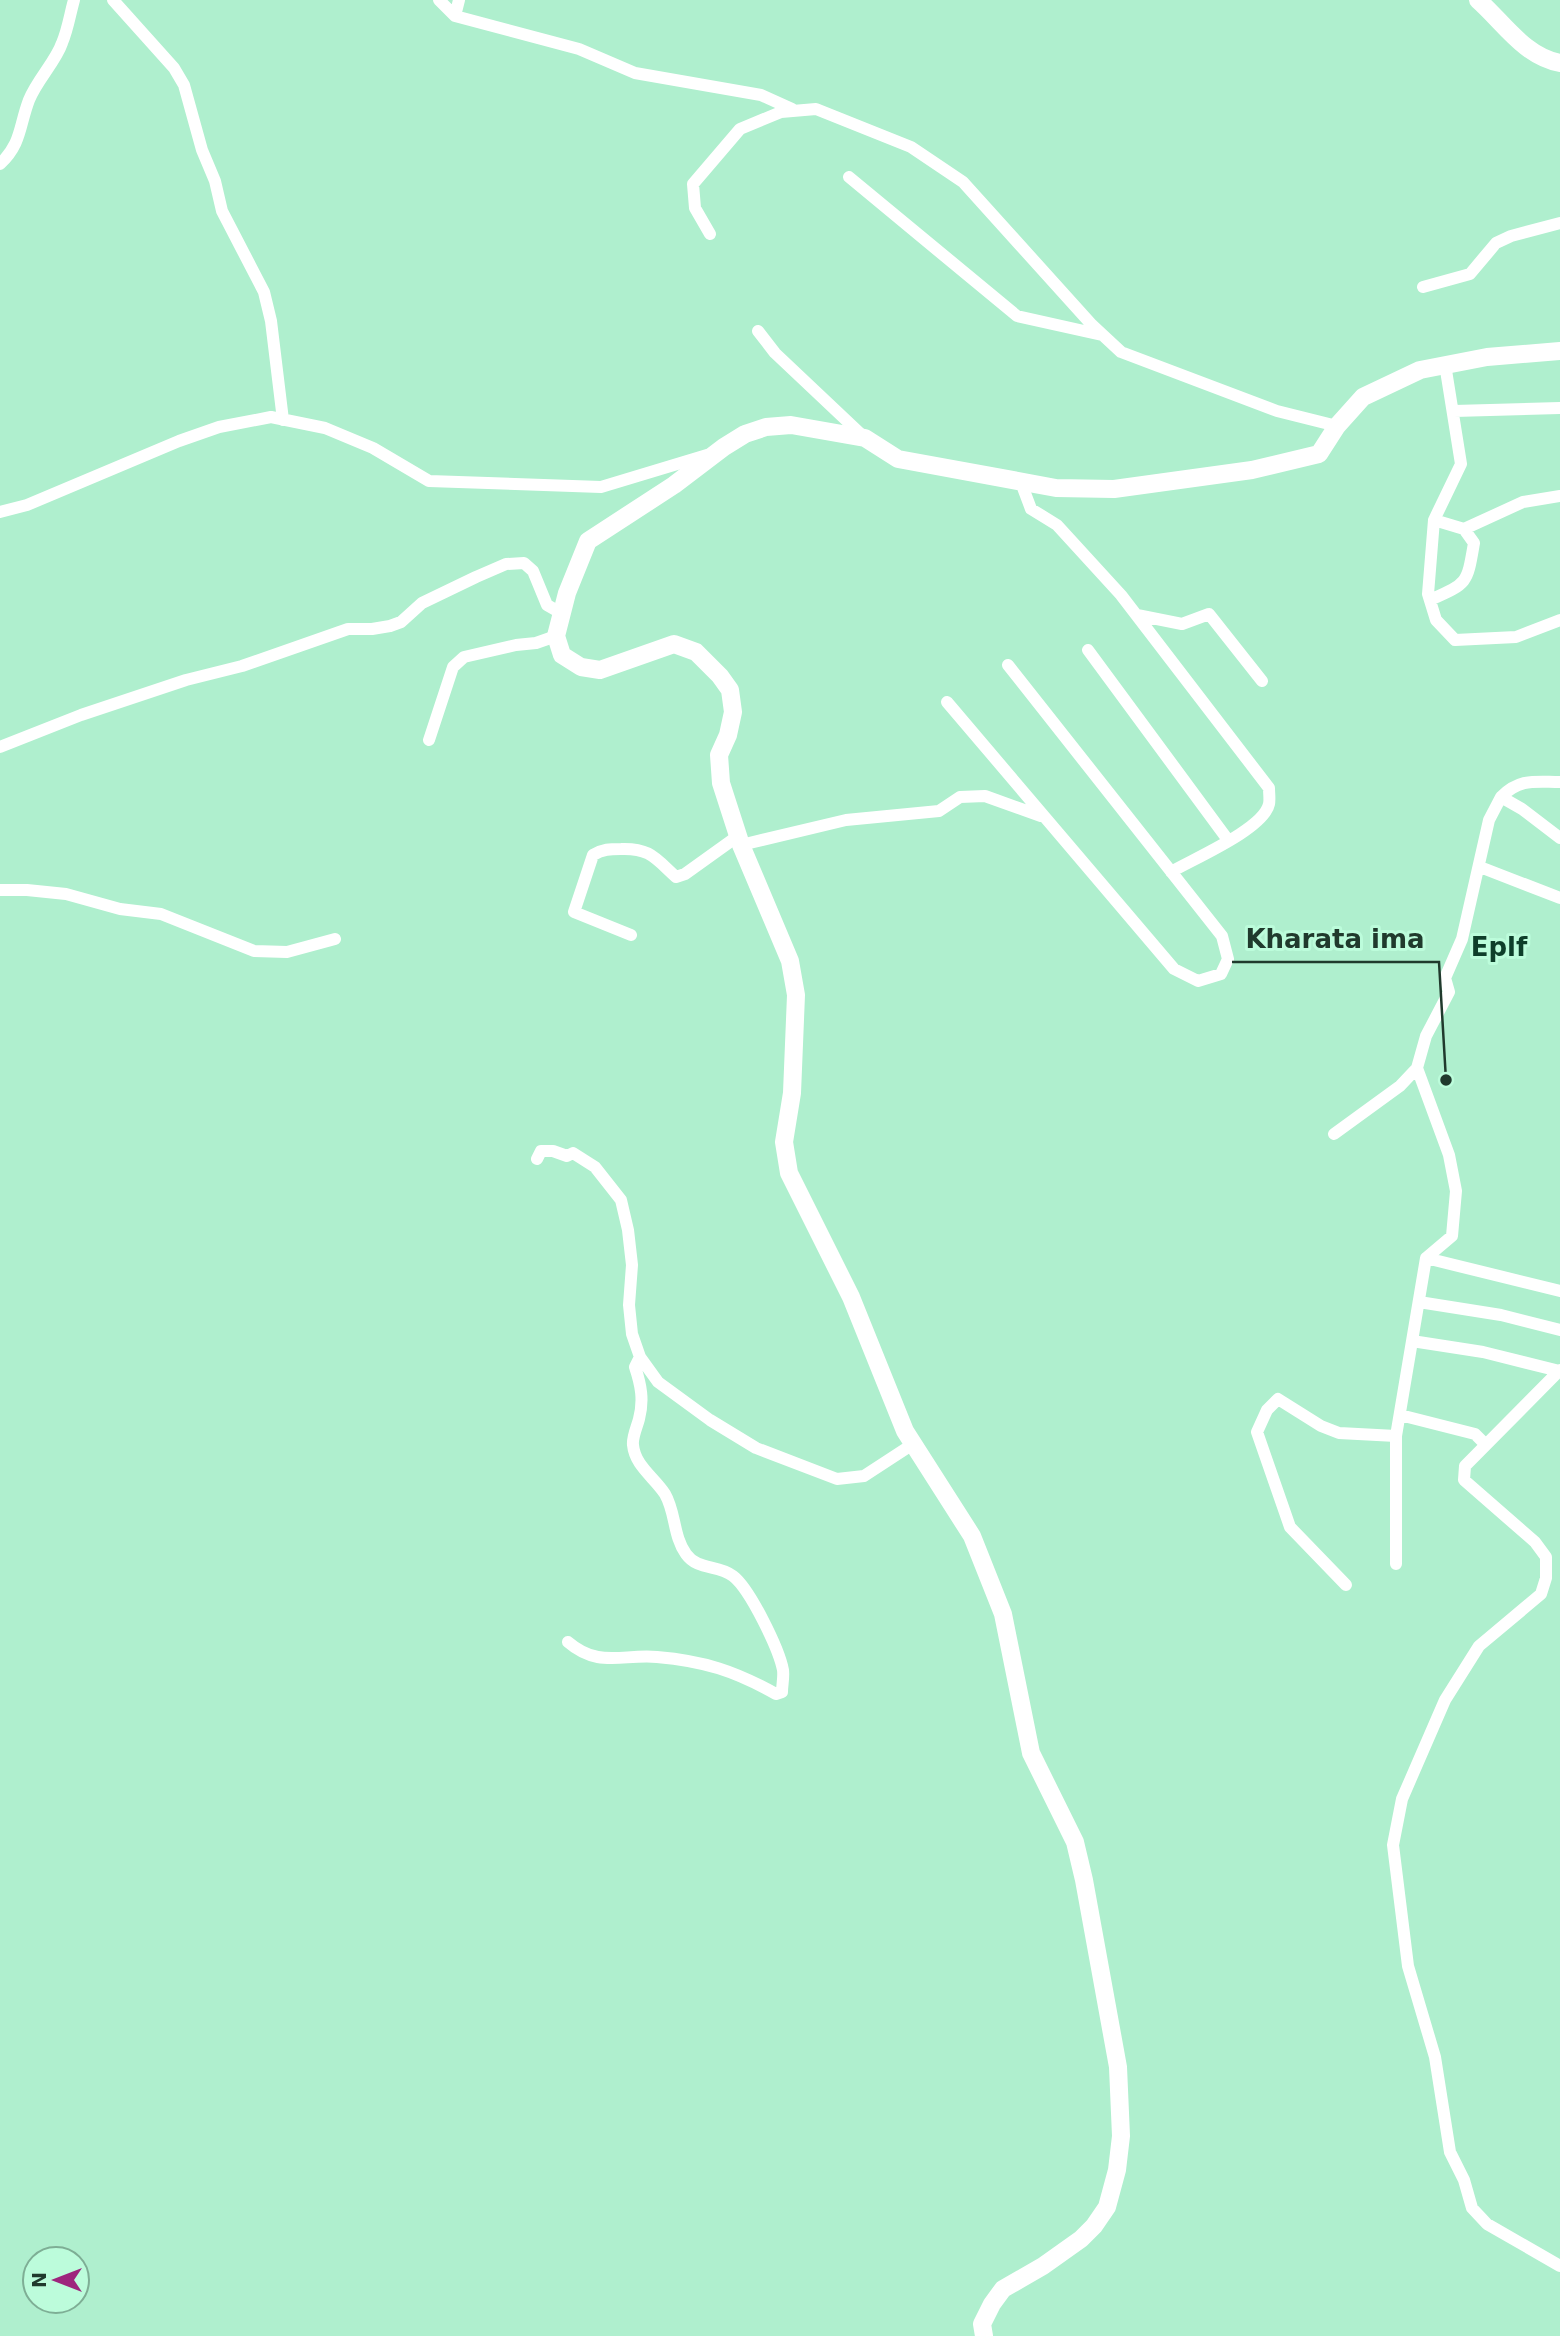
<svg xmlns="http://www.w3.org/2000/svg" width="1560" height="2336" viewBox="0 0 1560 2336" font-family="'DejaVu Sans',sans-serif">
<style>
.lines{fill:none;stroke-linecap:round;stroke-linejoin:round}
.street{stroke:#fff;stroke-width:12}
.secondary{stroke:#fff;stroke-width:18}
.labels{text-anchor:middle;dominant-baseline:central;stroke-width:6;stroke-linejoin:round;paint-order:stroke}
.neighbourhood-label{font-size:26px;font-weight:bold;fill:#0e3e2a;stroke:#bcfcdb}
.leader{fill:none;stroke:#203a2d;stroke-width:2.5}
.callout-dot{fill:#203a2d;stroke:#bcfcdb;stroke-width:2.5}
.callout-label{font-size:26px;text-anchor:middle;font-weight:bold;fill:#203a2d;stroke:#bcfcdb;stroke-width:6;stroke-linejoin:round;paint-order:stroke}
</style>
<rect width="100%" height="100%" fill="#afefce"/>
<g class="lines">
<path class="street" d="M113 0 174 68 184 85 202 150 215 181 222 211 264 292 271 321 283 420
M439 0 455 16 579 49 635 73 761 95 792 109
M455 16 459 0
M0 164C22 143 19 126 29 100 37 80 56 61 62 43 68 29 70 14 74 0
M849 177 1017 316 1102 335
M710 234 695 208 693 184 740 129 781 112 816 109 911 147 963 182 1092 325 1121 352 1277 411 1337 426
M1423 287 1470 274 1496 243 1511 236 1560 223
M758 331 775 353 865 438
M1445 364 1461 464 1434 520 1428 594 1436 620 1455 640 1516 637 1560 620
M1454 411 1560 408
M1020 480 1031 509 1057 525 1121 595 1269 788C1269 793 1270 800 1269 804 1264 829 1193 859 1171 872
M0 512 27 505 179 441 219 427 271 417 325 428 373 448 429 481 601 487 707 455
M1434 520 1464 529 1523 502 1560 496
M1430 600C1468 583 1467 584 1474 543L1464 529
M1137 615 1182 624 1209 614 1262 681
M1088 650 1228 840
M947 702 1174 969 1198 981 1221 974 1228 959 1222 936 1008 665
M429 740 453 667 464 657 516 645 536 643 556 636
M0 747 81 715 186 680 242 666 348 629H372L390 626 401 622 422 603 476 577 506 564 524 563 533 571 547 605 561 613 564 606
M1560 782C1535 782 1520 778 1501 797L1522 809 1560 838
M741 845 846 820 939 811 960 797 985 796 1041 816
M1480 867 1560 898
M0 890H27L66 894 120 909 161 914 254 951 287 952 335 939
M631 935 574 912 593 855C603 849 610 849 621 849 650 848 655 858 676 877L685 874 738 836
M1417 1068 1449 1155 1456 1191 1452 1236 1426 1258
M1334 1134 1400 1086 1417 1068 1426 1036 1449 992 1445 978 1462 939 1489 820 1501 797
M537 1159 541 1151H553L567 1156 573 1153 595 1167 621 1200 628 1230 632 1265 629 1305 632 1334 640 1357 658 1382 710 1420 756 1448 837 1479 864 1476 913 1444
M1419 1302 1501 1315 1560 1330
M1412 1341 1483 1352 1559 1371
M1560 1370 1465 1466 1464 1480 1535 1542 1546 1557V1578L1541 1594 1479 1646 1445 1700 1402 1799 1393 1845 1408 1966 1435 2057 1450 2152 1464 2180 1472 2208 1487 2224 1560 2266
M1400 1415 1475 1434 1485 1444
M1396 1564V1436L1426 1258 1560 1291
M1346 1585 1290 1527 1257 1432 1267 1410 1278 1399 1321 1426 1339 1433 1396 1436
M568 1642C598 1668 622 1654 657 1657 704 1661 735 1671 776 1694L782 1692C782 1685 784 1677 783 1670 779 1649 750 1589 733 1576 718 1564 698 1571 686 1554 673 1536 676 1513 665 1494 654 1477 635 1466 633 1445 632 1437 637 1427 639 1419 644 1400 641 1385 635 1367L640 1357"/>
<path class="secondary" d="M1478 0C1504 23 1524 56 1560 63
M984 2336 982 2324 992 2304 1003 2289 1043 2266 1081 2239 1094 2226 1107 2207 1117 2170 1121 2136 1118 2067 1084 1880 1075 1842 1031 1753 1003 1614 972 1536 905 1431 851 1297 789 1173 784 1142 792 1093 796 995 790 961 741 845 721 783 719 755 728 735 733 712 730 690 720 676 696 652 674 644 600 670 581 667 562 655 556 636 567 593 588 541 674 485 724 447 745 434 766 427 791 425 865 438 898 459 1056 488 1114 489 1252 470 1319 454 1337 426 1363 397 1420 370 1487 357 1560 351"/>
</g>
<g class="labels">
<g class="neighbourhood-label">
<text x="1499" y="947">Eplf</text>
</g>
</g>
<path class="leader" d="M1446 1080L1439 962H1232"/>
<circle class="callout-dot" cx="1446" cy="1080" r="7"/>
<g class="callout-label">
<text x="1335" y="948">Kharata ima</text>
</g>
<g transform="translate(56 2280) rotate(270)"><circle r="33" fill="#bcfcdb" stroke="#7eae95" stroke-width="2"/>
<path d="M0-5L12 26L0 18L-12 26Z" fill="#9e257d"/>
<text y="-10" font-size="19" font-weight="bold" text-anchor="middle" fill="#203a2d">N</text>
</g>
</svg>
